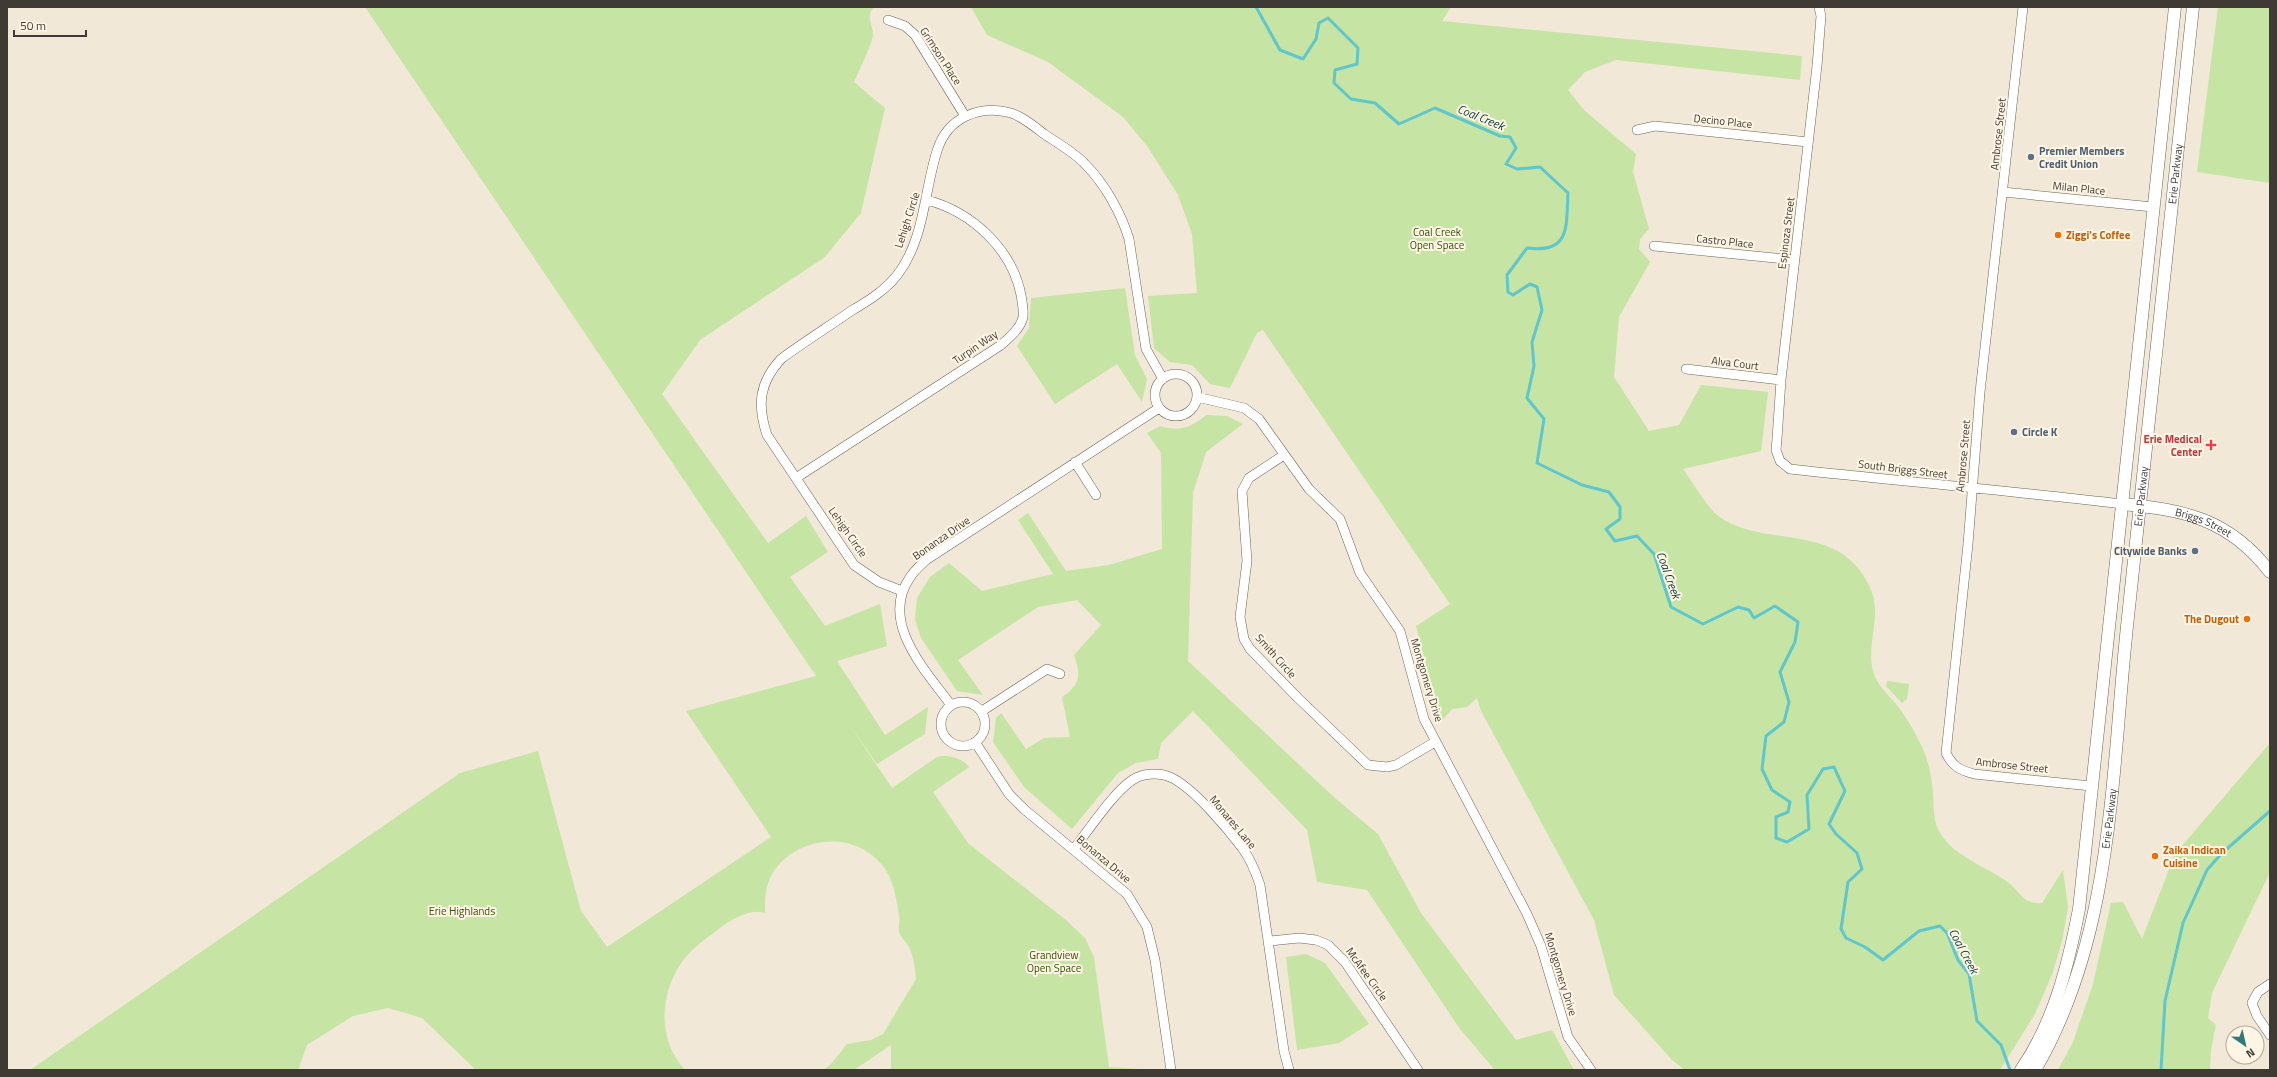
<svg xmlns="http://www.w3.org/2000/svg" width="2277" height="1077" viewBox="0 0 2277 1077" font-family="'Titillium Web',sans-serif">
<style>
.green{fill:#c6e4a4}
.lines{fill:none;stroke-linecap:round;stroke-linejoin:round}
.stream{stroke:#5fc6cc;stroke-width:3}
.street-casing{stroke:#6d6557;stroke-width:10}
.secondary-casing{stroke:#6d6557;stroke-width:13}
.street{stroke:#fff;stroke-width:9}
.secondary{stroke:#fff;stroke-width:12}
.service-dot{fill:#5c6f8a;stroke:#fef5e4;stroke-width:1.5}
.food-dot{fill:#e8710a;stroke:#fef5e4;stroke-width:1.5}
.health-dot{fill:#e0444e;stroke:#fef5e4;stroke-width:1.5}
.labels{text-anchor:middle;dominant-baseline:central;stroke-width:4;stroke-linejoin:round;paint-order:stroke}
.street-label{font-size:11px;fill:#3f3b34;stroke:#fef5e4}
.service-label{font-size:11px;font-weight:bold;fill:#4e5e75;stroke:#fef5e4;text-anchor:start}
.park-label{font-size:11px;fill:#365107;stroke:#fef5e4}
.food-label{font-size:11px;font-weight:bold;fill:#c56008;stroke:#fef5e4;text-anchor:start}
.health-label{font-size:11px;font-weight:bold;fill:#be3a42;stroke:#fef5e4;text-anchor:end}
.water-label{font-size:12px;font-style:italic;fill:#06393b;stroke:#fef5e4}
</style>
<rect width="100%" height="100%" fill="#f1e8d7"/>
<path class="green" d="M365 7H874C865 16 873 24 873 34 873 42 858 73 854 82L885 108 861 213 825 257 700 340 662 394 768 543 806 516 828 552 790 577 825 626 880 604 887 646 837 661 885 735 928 707 925 734 877 764 849 724 892 788 937 757C948 754 962 758 969 767L933 792 968 843 1067 921 1085 938 1094 957 1109 1067 1154 1070H891V1045L854 1070H824L832 1063 847 1044 871 1040 883 1034 916 979C915 969 914 957 909 947 906 942 900 936 899 932 898 927 900 921 899 916 897 902 894 884 887 872 861 829 797 833 772 874 765 886 765 900 765 913 750 908 731 920 720 928 706 939 689 950 680 965 659 997 658 1041 685 1070H476L422 1018 388 1008 353 1016 307 1045 298 1070H30L460 773 538 751 581 911 607 947 771 837 686 711 816 676Z
M971 7H1451L1442 21 1802 56 1800 80 1616 60 1585 72 1568 90 1584 110 1636 154 1633 172 1649 229 1640 239 1639 249 1650 262 1619 317 1614 377 1649 431 1679 425 1701 385 1768 392 1761 451 1683 469C1692 481 1707 507 1717 515 1763 551 1841 518 1871 590 1882 617 1866 644 1873 671 1877 686 1890 696 1900 709 1907 719 1914 730 1919 741 1926 753 1930 769 1932 783 1936 812 1928 826 1954 849 1970 862 1988 869 2005 880 2020 890 2022 905 2042 903L2063 870 2068 907 2062 941 2053 972 2035 1014 2000 1070H1685L1672 1060 1614 995 1594 920 1481 711 1477 698 1467 707 1452 709 1441 722 1416 626 1450 604 1263 330 1257 333 1230 388 1210 384 1192 365 1170 362 1154 348 1148 296 1197 293 1192 234 1178 195 1147 146 1123 117 1048 62 987 35Z
M2218 7H2270V183L2197 172Z
M1125 288 1135 355 1147 379 1142 402 1117 364 1055 404 1017 346 1029 328 1031 298Z
M1206 415 1227 416 1243 424 1206 452 1193 493 1188 661 1336 799 1378 834 1421 913 1516 1040 1552 1030 1574 1070 1494 1069 1460 1029 1367 890 1317 882 1307 830 1193 711 1161 743 1158 759 1136 763 1118 773 1072 829 1024 787 993 742 996 718 1001 713 1026 749 1044 738 1070 737 1062 697C1081 684 1081 675 1074 655L1101 625 1077 600 1038 607 958 660 983 695 957 691 921 638 915 619 917 598 930 577 949 563 982 591 1053 574 1018 520 1028 513 1066 571 1109 565 1162 549 1161 453 1147 433 1160 426C1179 432 1191 428 1206 415Z
M1887 681 1909 684 1907 699 1902 703 1886 686Z
M2270 743V872L2212 993 2208 1018 2216 1025 2211 1050 2210 1070H2058L2073 1042 2093 984 2111 903 2123 902 2142 939 2175 854Z
M1306 954 1325 963 1369 1024 1339 1043 1297 1050 1286 957Z"/>
<g class="lines">
<path class="stream" d="M1256 7 1280 50 1303 59 1316 39 1319 23 1328 18 1358 48 1357 64 1335 70 1334 83 1351 99 1375 103 1399 124 1435 108 1500 136 1510 137 1516 148 1506 164 1517 169 1540 167 1568 193C1566 226 1571 254 1527 248L1507 275 1508 292 1513 295 1530 284 1537 287 1542 310 1532 342 1534 366 1527 398 1544 419 1537 463 1582 485 1609 492 1620 507V519L1606 529 1615 541 1637 536 1654 554 1671 607 1703 624 1738 607 1749 610 1754 618 1775 606 1798 622 1795 642 1780 672 1789 702 1784 722 1766 736 1762 769 1772 790 1790 802 1788 812 1776 817V838L1787 842 1809 829 1807 795 1823 769 1834 767 1845 791 1829 824 1836 834 1857 853 1862 869 1848 882 1841 929 1846 938 1865 947 1883 960 1919 931 1940 926 1947 933 1958 960 1969 974 1977 1021 2001 1045 2010 1070
M2161 1070 2165 1001 2183 923 2207 870 2221 854 2270 811"/>
<g class="street-casing">
<path id="street" d="M1819 7 1821 16 1817 66 1781 380 1777 439 1776 450 1780 461 1790 469C1901 481 2011 491 2122 504
M2023 7 1980 392 1968 544 1946 753C1953 767 1960 770 1974 774L2091 786
M888 20 905 26 915 35 965 116
M1637 130 1655 126 1808 142
M2003 192 2153 207
M1654 246 1794 260
M1686 369 1781 380
M1155 395a21 21 0 1 1 42 0a21 21 0 1 1-42 0Z
M1197 397 1244 408 1259 419 1309 489 1340 519 1360 573 1400 631 1424 719 1527 914 1541 946 1568 1037 1591 1070
M1284 455 1249 478 1242 491 1247 561 1240 617 1244 639 1250 649 1298 698 1368 765 1387 767 1396 765 1435 742
M1075 462 1096 495
M796 478 1001 345C1009 338 1021 328 1023 317 1024 310 1022 302 1021 295 1012 249 972 212 927 200
M902 591 879 582 854 565 767 435C757 405 759 383 781 359 804 342 828 327 851 311 868 301 886 290 898 274 925 238 924 191 937 151 947 118 979 104 1011 113 1023 117 1034 126 1044 134 1057 143 1074 152 1085 164 1105 184 1121 213 1129 239L1146 349 1163 379
M941 724a22 22 0 1 1 44 0a22 22 0 1 1-44 0Z
M951 705C925 670 878 621 911 576 915 570 921 565 926 560L1159 408
M982 711 1047 669 1060 674
M975 742 1009 794 1025 810 1127 894 1147 927 1155 960 1171 1070
M1074 849C1088 831 1118 785 1138 777 1147 773 1161 773 1170 777 1193 787 1228 829 1243 849 1251 860 1256 873 1260 885L1284 1051 1289 1070
M1269 941 1299 938 1316 940 1328 945 1345 962 1418 1070
M2270 984 2258 992 2252 1003 2257 1016 2270 1035"/>
</g>
<g class="secondary-casing">
<g id="secondary">
<path id="s1" d="M2122 504C2185 510 2229 519 2270 572"/>
<path d="M2021 1070C2054 1022 2068 966 2079 909L2175 7"/>
<path id="s2" d="M2035 1070C2115 933 2111 770 2128 617 2150 414 2171 210 2193 7"/>
</g>
</g>
<use href="#street" class="street"/>
<use href="#secondary" class="secondary"/>
</g>
<g class="service-dot">
<circle cx="2031" cy="157" r="4"/>
<circle cx="2014" cy="432" r="4"/>
<circle cx="2195" cy="551" r="4"/>
</g>
<g class="food-dot">
<circle cx="2058" cy="235" r="4"/>
<circle cx="2247" cy="619" r="4"/>
<circle cx="2155" cy="856" r="4"/>
</g>
<path class="health-dot" d="M2209 439h4v4h4v4h-4v4h-4v-4h-4v-4h4z"/>
<g class="labels">
<g class="street-label">
<text transform="translate(941 56) rotate(57)">Grimson Place</text>
<text transform="translate(1723 121) rotate(6)">Decino Place</text>
<text transform="translate(1998 134) rotate(-84)">Ambrose Street</text>
<text stroke="none"><textPath href="#s2" startOffset="912">Erie Parkway</textPath></text>
<text transform="translate(2079 188) rotate(6)">Milan Place</text>
<text transform="translate(907 220) rotate(-72)">Lehigh Circle</text>
<text transform="translate(1786 233) rotate(-83)">Espinoza Street</text>
<text transform="translate(1725 241) rotate(6)">Castro Place</text>
<text transform="translate(975 347) rotate(-34)">Turpin Way</text>
<text transform="translate(1735 363) rotate(7)">Alva Court</text>
<text transform="translate(1963 456) rotate(-85)">Ambrose Street</text>
<text transform="translate(1903 469) rotate(7)">South Briggs Street</text>
<text stroke="none"><textPath href="#s2" startOffset="588">Erie Parkway</textPath></text>
<text stroke="none"><textPath href="#s1" startOffset="84">Briggs Street</textPath></text>
<text transform="translate(848 532) rotate(55)">Lehigh Circle</text>
<text transform="translate(941 538) rotate(-35)">Bonanza Drive</text>
<text transform="translate(1276 656) rotate(48)">Smith Circle</text>
<text transform="translate(1427 680) rotate(73)">Montgomery Drive</text>
<text transform="translate(2012 765) rotate(6)">Ambrose Street</text>
<text stroke="none"><textPath href="#s2" startOffset="264">Erie Parkway</textPath></text>
<text transform="translate(1233 822) rotate(50)">Monares Lane</text>
<text transform="translate(1104 859) rotate(40)">Bonanza Drive</text>
<text transform="translate(1367 974) rotate(54)">McAfee Circle</text>
<text transform="translate(1561 974) rotate(73)">Montgomery Drive</text>
</g>
<g class="service-label">
<text x="2039" y="151">Premier Members<tspan x="2039" dy="13">Credit Union</tspan></text>
<text x="2022" y="432">Circle K</text>
<text x="2187" y="551" text-anchor="end">Citywide Banks</text>
</g>
<g class="park-label">
<text x="1437" y="232">Coal Creek<tspan x="1437" dy="13">Open Space</tspan></text>
<text x="462" y="911">Erie Highlands</text>
<text x="1054" y="955">Grandview<tspan x="1054" dy="13">Open Space</tspan></text>
</g>
<g class="food-label">
<text x="2066" y="235">Ziggi's Coffee</text>
<text x="2239" y="619" text-anchor="end">The Dugout</text>
<text x="2163" y="850">Zaika Indican<tspan x="2163" dy="13">Cuisine</tspan></text>
</g>
<g class="health-label">
<text x="2202" y="439">Erie Medical<tspan x="2202" dy="13">Center</tspan></text>
</g>
<g class="water-label">
<text transform="translate(1481 117) rotate(22)">Coal Creek</text>
<text transform="translate(1669 575) rotate(70)">Coal Creek</text>
<text transform="translate(1964 951) rotate(62)">Coal Creek</text>
</g>
</g>
<rect width="2277" height="1077" fill="none" stroke="#3f3b34" stroke-width="16"/>
<g transform="translate(2245 1045) rotate(146)"><circle r="19" fill="#fef5e4" stroke="#b2ab9e"/>
<path d="M0-3L7 15L0 10L-7 15Z" fill="#317a79"/>
<text y="-6" font-size="11" font-weight="bold" text-anchor="middle" fill="#3f3b34">N</text>
</g>
<path d="M14 30v6h72v-6" fill="none" stroke="#3f3b34" stroke-width="2"/>
<text x="20" y="30" font-size="12" fill="#3f3b34" stroke="#fef5e4" stroke-width="3" paint-order="stroke">50 m</text>
</svg>
